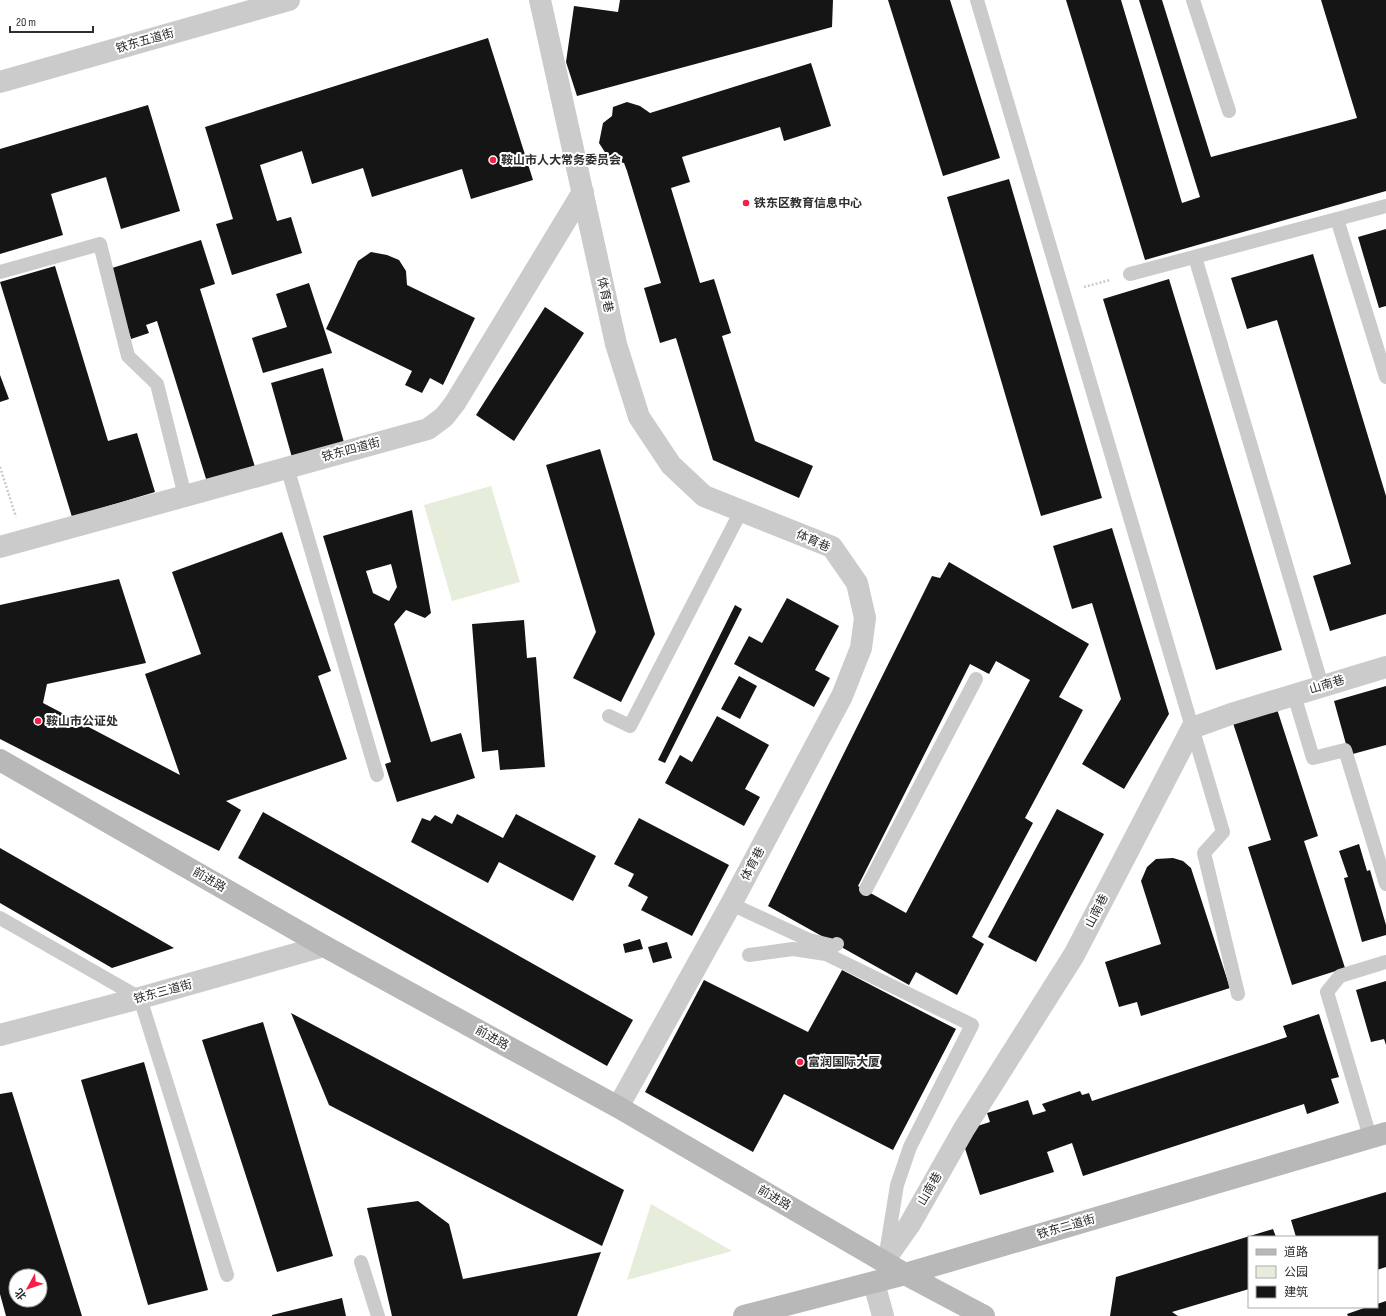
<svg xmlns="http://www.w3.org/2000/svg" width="1386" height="1316" viewBox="0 0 1386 1316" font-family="'Sofia Sans Condensed','Noto Sans SC',sans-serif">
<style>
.green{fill:#e6edda}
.building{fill:#151515;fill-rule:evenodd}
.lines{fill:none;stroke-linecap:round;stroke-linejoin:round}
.path{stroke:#cbcbcb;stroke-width:2.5;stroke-dasharray:2 2;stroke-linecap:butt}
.lane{stroke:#cbcbcb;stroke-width:14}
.street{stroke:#cbcbcb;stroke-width:22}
.secondary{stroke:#b8b8b8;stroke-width:22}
.poi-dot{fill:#f71e47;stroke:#fff;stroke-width:1.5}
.labels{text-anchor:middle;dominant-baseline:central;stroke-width:4;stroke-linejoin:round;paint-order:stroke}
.street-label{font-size:12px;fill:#2e2e2e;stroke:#fff}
.poi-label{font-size:12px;font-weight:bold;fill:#2e2e2e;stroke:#fff;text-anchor:start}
</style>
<rect width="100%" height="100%" fill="#fff"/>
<path class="green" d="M491 486 520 582 452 601 424 505Z
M651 1204 732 1251 627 1280Z"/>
<path class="building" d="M620 0H833L832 27 577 96 566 62 574 6 618 12Z
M888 0H950L1000 158 943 176Z
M1066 0H1121L1182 203 1200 197 1139 0H1162L1211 157 1357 118 1321 0H1386V191L1145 260Z
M488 38 533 180 471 199 462 169 372 197 363 168 312 184 302 151 260 165 277 221 291 217 302 253 232 275 216 224 233 219 205 127Z
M811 63 831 126 784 141 780 127 682 157 690 182 671 188 700 283 714 279 731 333 722 336 755 441 813 466 799 498 713 460 676 338 660 343 644 288 661 283 627 171 624 163 610 160 599 143 603 123 612 116 613 107 627 102 640 106 650 113Z
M148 105 180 211 121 229 106 177 51 194 63 235 0 254V149Z
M1009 179 1102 498 1041 516 947 197Z
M1386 229V306L1379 308 1358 237Z
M201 240 215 284 200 289 255 467 207 482 157 321 146 325 149 333 131 339 109 269Z
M371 252 387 255 399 260 406 271 407 285 475 318 443 385 430 378 422 393 405 385 412 371 326 329 358 261Z
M1313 254 1386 496V614L1330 631 1313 576 1351 564 1277 320 1247 329 1231 278Z
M55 266 108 441 137 433 155 492 72 517 0 282Z
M1169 279 1282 650 1216 670 1103 299Z
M309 283 332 353 263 373 252 338 287 327 276 294Z
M545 307 584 333 514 441 476 415Z
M323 368 345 446 293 461 271 383Z
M0 375 9 399 0 402Z
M600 449 655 634 621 702 573 678 596 632 546 465Z
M412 510 431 613 425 618 406 610 394 624 431 742 461 733 475 778 397 802 385 764 391 762 323 536ZM391 564 397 587 389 601 373 593 366 571Z
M1112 528 1169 714 1124 789 1082 764 1121 699 1092 603 1072 609 1053 546Z
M282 532 331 671 318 676 347 759 226 801 241 810 219 851 0 739V605L119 579 146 663 47 684 43 703 180 775 145 674 201 654 172 572Z
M949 562 1089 644 1059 697 1083 710 1025 818 1033 823 972 937 984 944 957 995 916 972 909 985 768 906 932 576 940 578ZM996 661 1030 680 906 913 858 886 970 664 989 674Z
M787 598 839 626 815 670 830 678 814 707 734 664 749 636 762 643Z
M735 605 742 609 665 763 658 760Z
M524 620 527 658 536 657 545 767 500 770 498 750 482 752 472 624Z
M739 676 757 686 740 719 721 709Z
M1386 686V745L1349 755 1334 701Z
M1276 706 1318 836 1304 841 1345 968 1292 985 1248 847 1271 840 1232 720Z
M717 716 769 745 745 789 760 797 744 826 665 783 680 755 692 762Z
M1057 809 1104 834 1036 962 988 937Z
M263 812 633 1020 607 1066 238 858Z
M457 814 503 838 516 814 596 856 573 901 499 862 488 883 411 842 422 818 430 821 435 815 452 824Z
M639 818 729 865 692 936 641 910 648 897 628 886 634 874 614 864Z
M1359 844 1367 871 1370 870 1386 925V935L1362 942 1344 878 1348 877 1339 851Z
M0 848 174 948 112 968 0 903Z
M1173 858 1183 861 1191 868 1230 988 1141 1016 1137 1002 1119 1007 1105 962 1161 944 1141 881 1147 867 1156 859Z
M640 939 643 949 625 953 623 944Z
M667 942 672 958 653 963 648 947Z
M842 970 956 1029 893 1150 784 1094 753 1152 645 1092 704 980 808 1032Z
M1386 981V1045L1384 1039 1371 1042 1356 990Z
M291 1013 624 1190 602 1246 329 1105Z
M1319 1014 1339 1077 1331 1079 1339 1103 1307 1114 1304 1104 1083 1176 1072 1143 1047 1152 1054 1172 980 1195 962 1139 971 1128 990 1122 987 1113 1028 1100 1033 1115 1046 1111 1042 1104 1080 1091 1082 1095 1089 1093 1092 1101 1287 1037 1283 1026Z
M263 1022 333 1256 277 1272 202 1040Z
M144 1062 208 1290 148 1305 81 1080Z
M12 1092 82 1316H6L0 1294V1094ZM16 1276H40V1300H16Z
M1386 1192V1267L1377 1270V1237H1296L1291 1220Z
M418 1201 449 1224 463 1279 601 1252 577 1316H392L367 1208Z
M1273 1229 1276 1237H1249V1289L1172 1312 1178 1316H1110L1116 1277Z
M342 1298 346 1316H272V1315Z
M1386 1301V1316H1348L1347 1314 1367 1307H1377V1304Z"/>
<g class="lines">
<path class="path" d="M1084 287 1110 280
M0 467 16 517"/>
<path class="lane" d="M977 0 1223 832 1204 853 1238 994
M1193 0 1229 111
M1337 219 1386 377
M1195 257 1322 686
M0 272 100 244 128 356 157 384 185 496
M1130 274 1386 206
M287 467 377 775
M1294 695 1313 758 1345 750 1386 884
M609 716 630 726 741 511
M866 889 976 679
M731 904 809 940 834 946 837 944
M0 918 140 998 227 1275
M749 955 793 949 826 954 972 1025 910 1147 897 1185 886 1253
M1370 1137 1327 992 1340 976 1386 962
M361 1262 378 1316"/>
<path class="street" d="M540 0 616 344 639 417 671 465 704 496 832 547 857 583 865 618 861 648 842 696 731 904 618 1107
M0 82 289 0
M0 547 428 429 444 417 455 403 583 192
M0 1035 140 998 324 946
M884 1261 910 1224 964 1129 1074 955 1192 728 1231 714 1386 667
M874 1283 883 1316"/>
<path class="secondary" d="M0 760 324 946 618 1107 905 1274 984 1316
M744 1316 905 1274 1386 1133"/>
</g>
<g class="poi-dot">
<circle cx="493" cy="160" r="4"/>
<circle cx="746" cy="203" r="4"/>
<circle cx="38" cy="721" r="4"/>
<circle cx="800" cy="1062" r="4"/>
</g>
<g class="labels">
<g class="street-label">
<text transform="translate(145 41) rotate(-16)">铁东五道街</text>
<text transform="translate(605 295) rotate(78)">体育巷</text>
<text transform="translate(351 450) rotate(-15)">铁东四道街</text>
<text transform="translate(813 541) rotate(24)">体育巷</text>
<text transform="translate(1327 685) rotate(-17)">山南巷</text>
<text transform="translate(753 864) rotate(-62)">体育巷</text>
<text transform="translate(209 880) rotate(30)">前进路</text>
<text transform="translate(1097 911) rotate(-63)">山南巷</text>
<text transform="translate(163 992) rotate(-15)">铁东三道街</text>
<text transform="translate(492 1038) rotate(29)">前进路</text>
<text transform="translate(930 1189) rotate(-60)">山南巷</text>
<text transform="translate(774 1198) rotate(30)">前进路</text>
<text transform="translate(1066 1227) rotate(-16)">铁东二道街</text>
</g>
<g class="poi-label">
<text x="501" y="160">鞍山市人大常务委员会</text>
<text x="754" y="203">铁东区教育信息中心</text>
<text x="46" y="721">鞍山市公证处</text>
<text x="808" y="1062">富润国际大厦</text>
</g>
</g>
<rect x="1248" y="1236" width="130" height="72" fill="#ffffff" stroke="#ababab"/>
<rect x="1256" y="1249" width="20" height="6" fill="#b8b8b8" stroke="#ababab"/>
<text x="1284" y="1256" font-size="12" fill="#2e2e2e">道路</text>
<rect x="1256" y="1266" width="20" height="12" fill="#e6edda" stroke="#ababab"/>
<text x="1284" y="1276" font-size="12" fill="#2e2e2e">公园</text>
<rect x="1256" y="1286" width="20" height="12" fill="#151515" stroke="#ababab"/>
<text x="1284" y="1296" font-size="12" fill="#2e2e2e">建筑</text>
<g transform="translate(28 1288) rotate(230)"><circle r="19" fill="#ffffff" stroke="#ababab"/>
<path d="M0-3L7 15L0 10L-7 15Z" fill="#f71e47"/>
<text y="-6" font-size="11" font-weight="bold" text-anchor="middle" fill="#2e2e2e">北</text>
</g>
<path d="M10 26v6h83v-6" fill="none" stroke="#2e2e2e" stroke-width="2"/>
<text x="16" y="26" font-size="12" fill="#2e2e2e" stroke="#ffffff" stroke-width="3" paint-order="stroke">20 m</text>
</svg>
